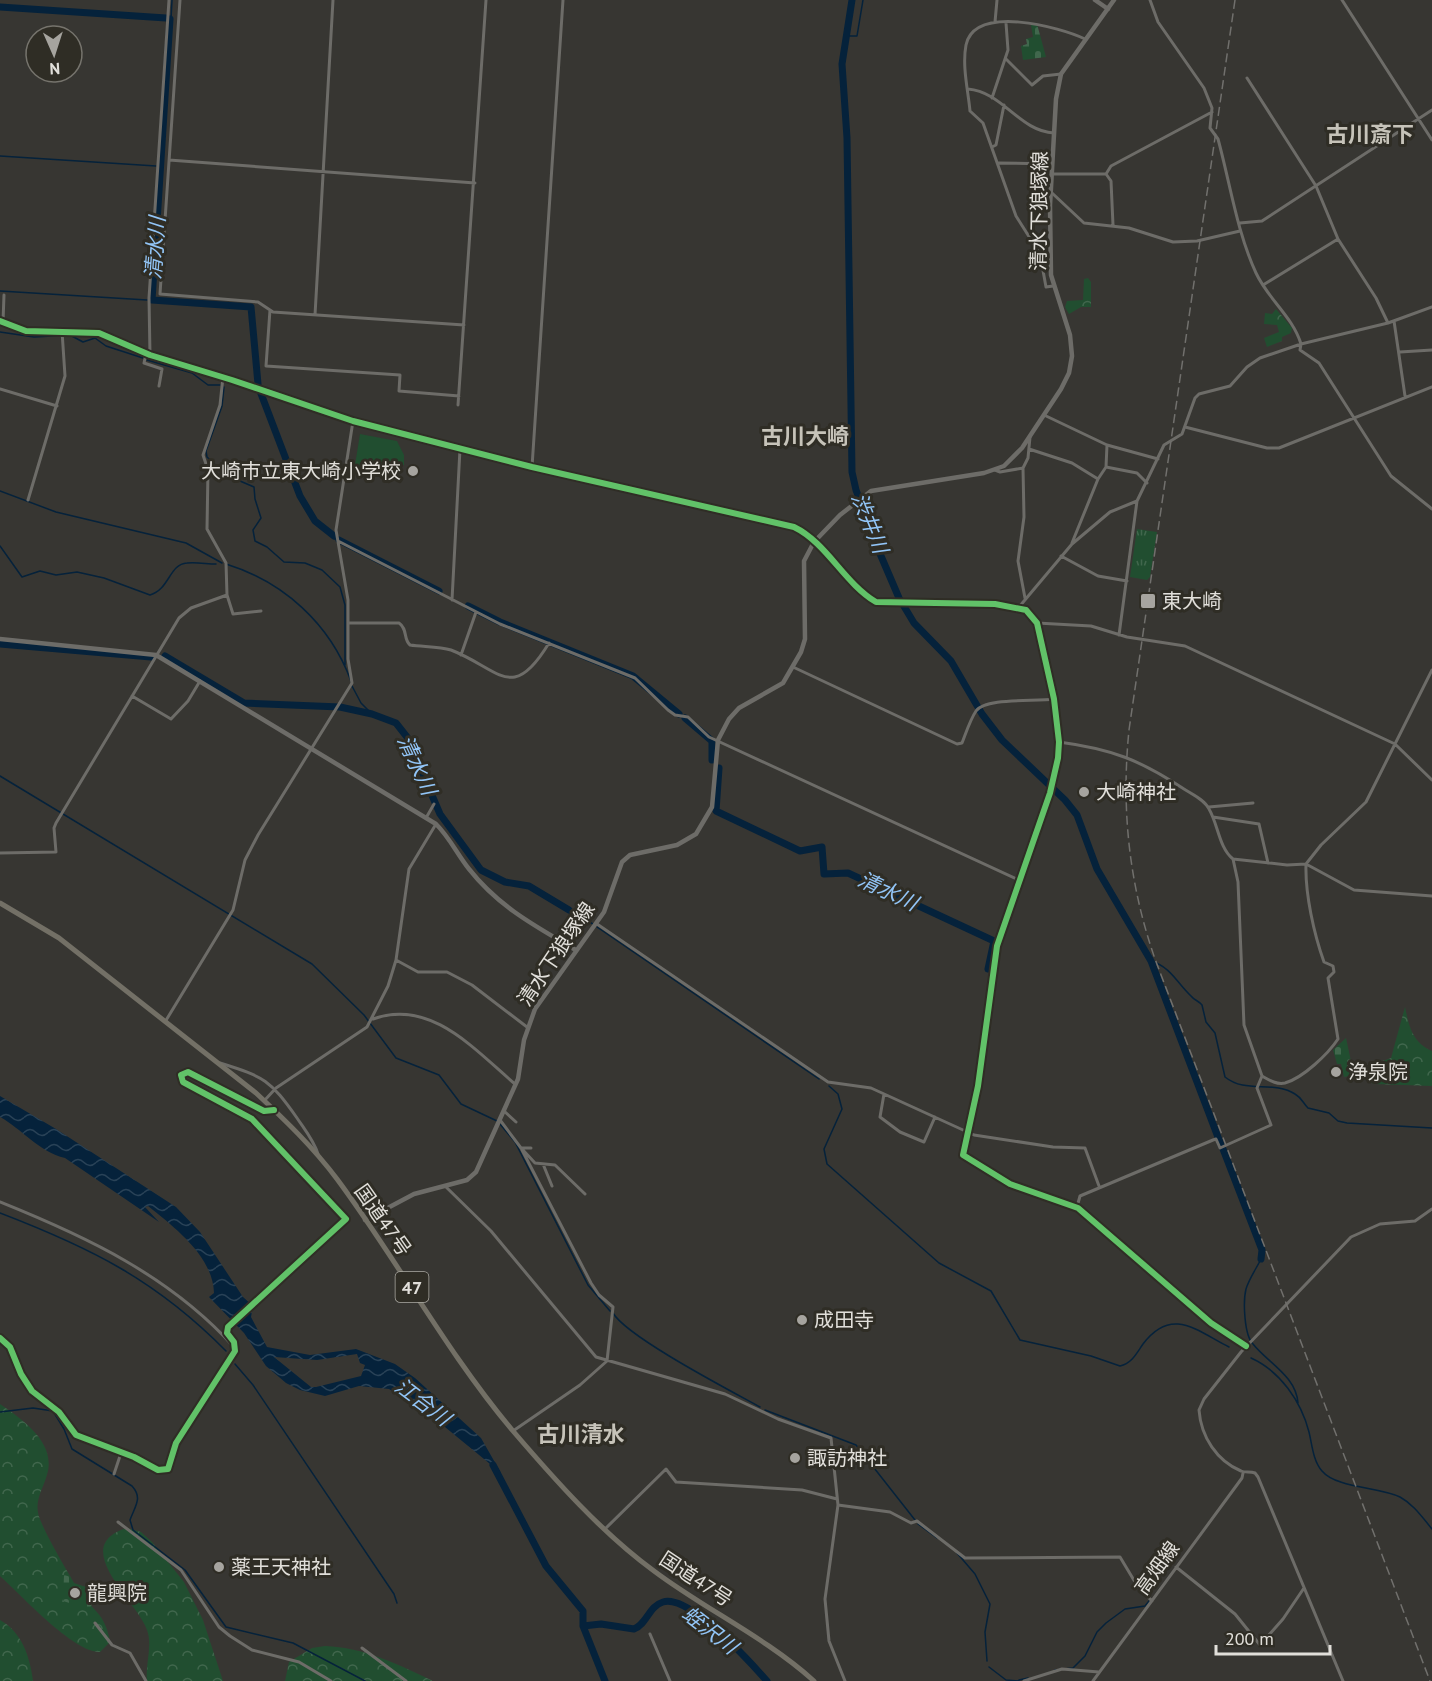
<svg xmlns="http://www.w3.org/2000/svg" width="1432" height="1681" viewBox="0 0 1432 1681" font-family="'PT Sans','Noto Sans JP',sans-serif">
<style>
.grass{fill:url(#grass-tufts)}
.forest{fill:url(#forest-crowns)}
.cemetery{fill:url(#cemetery-stones)}
.pitch{fill:#214e30}
.water{fill:url(#water-waves);fill-rule:evenodd}
.lines{fill:none;stroke-linecap:round;stroke-linejoin:round}
.stream{stroke:#05223b;stroke-width:1.5}
.river{stroke:#05223b;stroke-width:7}
.minor{stroke:#6d6c68;stroke-width:3}
.tertiary{stroke:#6d6c68;stroke-width:4.5}
.secondary{stroke:#6d6c68;stroke-width:4.5}
.trunk{stroke:#737066;stroke-width:5}
.rail{stroke:#71706d;stroke-width:1.5;stroke-dasharray:9 4.5;stroke-linecap:butt}
.cycleway-casing{stroke:#2f2d25;stroke-width:10}
.cycleway{stroke:#61c268;stroke-width:6}
.poi-dot{fill:#a6a49f;stroke:#2f2d25;stroke-width:2}
.labels{text-anchor:middle;dominant-baseline:central;stroke-width:6;stroke-linejoin:round;paint-order:stroke}
.shield{fill:#2f2d25;stroke:#acaaa4;stroke-width:1.5}
.shield-label{font-size:18px;font-weight:bold;fill:#e1dfda}
.street-label{font-size:20px;fill:#e1dfda;stroke:#2f2d25}
.poi-label{font-size:20px;fill:#e1dfda;stroke:#2f2d25;text-anchor:start}
.water-label{font-size:21px;font-style:italic;fill:#92c5f7;stroke:#2f2d25}
.quarter-label{font-size:22px;font-weight:bold;fill:#c6c3b9;stroke:#2f2d25}
</style>
<defs>
<pattern id="grass-tufts" width="24" height="20" patternUnits="userSpaceOnUse" patternTransform="scale(1.5)"><rect width="24" height="20" fill="#214e30"/><path d="M3 7l-1-3M5 7V3M7 7l1-3M15 17l-1-3M17 17v-4M19 17l1-3" fill="none" stroke="#41674d"/></pattern>
<pattern id="forest-crowns" width="20" height="18" patternUnits="userSpaceOnUse" patternTransform="scale(1.5)"><rect width="20" height="18" fill="#214e30"/><path d="M2 6a3 3 0 1 1 6 0M12 15a3 3 0 1 1 6 0" fill="none" stroke="#41674d"/></pattern>
<pattern id="cemetery-stones" width="16" height="16" patternUnits="userSpaceOnUse" patternTransform="scale(1.5)"><rect width="16" height="16" fill="#214e30"/><path d="M2 7V4a2 2 0 0 1 4 0v3zM10 15v-3a2 2 0 0 1 4 0v3z" fill="#41674d"/></pattern>
<pattern id="water-waves" width="16" height="10" patternUnits="userSpaceOnUse" patternTransform="scale(1.5)"><rect width="16" height="10" fill="#05223b"/><path d="M0 5q4-4 8 0t8 0" fill="none" stroke="#294257"/></pattern>
</defs>
<rect width="100%" height="100%" fill="#373632"/>
<path class="grass" d="M1137 529 1157 532 1150 577 1147 580 1130 577Z"/>
<path class="forest" d="M1088 278 1091 282V307H1081L1069 314 1065 307 1067 301 1083 300 1084 279Z
M1276 309 1292 328 1291 333 1282 337V341L1267 347 1264 338 1279 332 1277 325 1264 324 1265 313 1272 314Z
M1405 1007C1409 1026 1412 1042 1432 1051V1086L1374 1084 1364 1079 1369 1066 1391 1058Z
M0 1404C22 1419 54 1441 48 1471 43 1492 31 1502 42 1524 50 1542 67 1571 77 1588 91 1611 105 1611 110 1642L100 1652C74 1653 21 1595 0 1576Z
M127 1528 141 1532 152 1542 184 1582 203 1620 223 1681H147C145 1664 153 1646 147 1630 138 1602 67 1546 127 1528Z
M0 1620C22 1632 30 1657 33 1681H0Z
M325 1646C363 1647 400 1665 433 1681H285L289 1662 312 1648Z"/>
<path class="cemetery" d="M1037 24 1046 57 1023 60 1021 46 1027 44 1026 39 1033 37 1031 25Z
M1346 1038 1354 1075 1344 1077 1341 1064H1337L1333 1050Z
M64 1575 71 1577V1582L86 1587 88 1582 94 1586 93 1603 89 1609 63 1601Z"/>
<path class="pitch" d="M360 434 397 441 404 455V465L388 466 387 470 354 471Z"/>
<path class="water" d="M0 1096 56 1129 176 1207 200 1232 243 1297 253 1306 251 1317 267 1347 310 1355 356 1349 395 1364 415 1378 481 1438 501 1473 434 1418 389 1389 359 1386 325 1396 300 1390 286 1383 266 1366 244 1333 209 1297 214 1293C213 1256 174 1227 148 1206L145 1207 159 1222 65 1158C39 1152 22 1129 0 1117ZM357 1354 360 1363 365 1365 361 1376 316 1387H311L274 1357 317 1360Z"/>
<g class="lines">
<path class="stream" d="M171 19 172 0
M845 36H857L863 0
M0 156 156 166
M0 291 147 300
M0 332 34 337 70 335 83 342 95 338 106 346 143 358
M147 360 192 373 208 385H220
M224 387 222 406 206 451 207 457 226 475 254 487 255 499 261 518 253 530 255 541 267 547 284 562 305 563 322 570 340 587 345 605V665
M0 491 56 512 186 543 222 563
M0 546 22 577 40 571 56 575 77 572 104 578 150 595C170 589 169 564 187 563 197 562 207 564 216 564
M226 564C284 582 330 624 351 681
M352 686 361 703 372 714
M0 776 312 964 364 1015 396 1058 439 1075 461 1104 497 1121
M569 910 593 924
M597 927 819 1079
M1151 961C1171 967 1177 983 1191 996 1194 1000 1199 1001 1202 1005L1206 1022 1215 1033 1225 1077C1246 1094 1273 1080 1295 1094 1302 1098 1303 1103 1308 1108L1329 1113 1338 1121 1347 1123 1432 1128
M829 1086 838 1094 842 1109 824 1149 827 1164 939 1263 991 1291 1020 1340 1091 1356 1120 1366C1132 1363 1136 1354 1143 1344 1172 1306 1197 1331 1229 1347
M500 1124 515 1142 588 1285 610 1311
M0 1213C91 1248 156 1280 226 1351
M1261 1259C1256 1269 1249 1279 1246 1289 1243 1301 1244 1335 1253 1344 1268 1363 1296 1376 1298 1403
M613 1313C627 1337 731 1391 760 1407
M1251 1358C1280 1371 1301 1401 1309 1432 1312 1444 1313 1461 1322 1471 1336 1488 1379 1487 1400 1497 1413 1504 1422 1517 1432 1529
M235 1364 253 1385 394 1594 397 1603
M765 1410 856 1445 915 1520
M0 1412 33 1408 53 1411 64 1429 72 1449 132 1486C143 1498 135 1506 130 1520L133 1530 185 1570 226 1627 293 1643 365 1681
M918 1524 937 1538
M957 1553 975 1574 990 1604 985 1632 987 1661
M989 1667 1006 1680 1019 1681
M1055 1670 1073 1668 1085 1656 1097 1632 1106 1623 1125 1609 1145 1606 1149 1601
M1019 1680 1028 1678"/>
<path class="river" d="M852 0 842 64 847 138 852 472 856 490 878 549 899 598 914 623 951 661 982 714 1002 740 1065 800 1077 815 1097 869 1151 961 1221 1145
M0 7 166 18
M170 19 152 300 251 307 258 384
M260 391 300 496 315 521 334 536
M339 540 439 591
M468 606 500 622 633 676 679 714
M0 644 151 657
M165 656 244 703 340 707 372 714 396 723 407 737 440 814 481 870 505 882 529 886 569 910
M685 718 712 741V760
M719 768 716 811 800 851 822 847 824 874 848 873 994 941 988 969
M1223 1149 1262 1250 1261 1259
M493 1465 546 1566 583 1611V1626L605 1681
M583 1626 601 1624 634 1629C647 1624 649 1606 663 1602 689 1594 751 1663 767 1681"/>
<path class="minor" d="M180 0 160 294 258 302 273 312 464 325
M1342 0 1432 140
M995 22 997 0
M1006 59 1032 85 1043 76 1061 74
M1247 78 1316 186 1338 239 1376 298 1388 323
M968 89C1003 92 1019 131 1054 133
M992 98 1008 50 1006 23
M992 147 996 145 1004 105
M169 160 475 183
M999 163 1052 164
M1054 174H1106
M1106 174 1111 166 1212 112
M1106 174 1111 181 1113 225
M1052 193 1084 223 1129 228 1173 242 1197 241 1240 231
M1240 223 1262 221 1432 110
M1263 285 1338 239
M1053 286 1046 287 1040 254 1016 216 983 123 970 111C968 90 962 66 966 45 975 4 1060 27 1085 39
M1432 307 1388 323 1301 344 1300 350 1319 363 1391 476 1432 509
M270 310 266 366 400 375 399 391 459 396
M315 315 333 0
M0 321 26 331 99 333 150 355 232 380 353 421 532 467 794 527C827 543 844 583 876 602L1019 607 1026 610 1037 623 1091 626 1127 637 1185 646 1395 744 1432 780
M1394 321 1405 396
M3 322 4 295
M1400 352 1432 350
M146 354 144 363 162 369 159 386
M150 355 149 298 169 0
M0 389 57 406
M458 405 486 0
M1044 415 1107 445 1158 459
M1185 427 1267 448H1279L1432 387
M1029 449 1072 463 1098 479 1106 467 1137 473 1147 483
M532 467 563 0
M1106 467 1107 445
M1023 468 1028 458 1030 437
M995 470 1000 472 1023 468 1024 517 1018 561 1025 598
M28 500 65 376 62 331
M338 541 500 624 635 678 668 710 675 715 688 717 709 737 1019 880
M1072 543 1098 479
M1061 556 1098 576 1127 581
M227 595 233 614 261 611
M452 600 460 449
M1019 607 1072 544 1110 512 1137 501
M348 623H399C408 629 403 639 410 645 423 647 439 646 451 650 500 669 512 704 549 643
M1119 635 1137 501 1164 445 1182 434 1195 398 1199 394 1230 386 1247 367 1260 358 1301 344C1293 317 1268 299 1256 273 1237 232 1230 183 1218 139L1210 128 1212 108 1204 88 1158 22 1150 0
M461 655 476 612
M793 667 957 744 962 743C966 733 970 720 976 711 985 697 1036 702 1054 699
M132 696 171 719 188 701 200 681
M1059 742C1112 749 1140 760 1184 789 1192 794 1205 800 1209 809 1218 824 1219 848 1233 859L1287 865 1306 864 1321 845 1366 802 1432 670
M1209 807 1253 803
M1213 817 1259 824 1268 863
M426 818 434 804
M0 853 56 852 54 828 56 823 179 618 191 608 227 595 226 563 207 529 208 470 203 455 220 405 223 377
M597 924 828 1082 871 1088 974 1135 1053 1147 1085 1148 1099 1186
M396 960 418 972H447L472 985 527 1027
M373 1019C430 998 474 1049 515 1084
M165 1022 233 910 245 860 258 835 352 683 348 659V600L336 530 353 421
M220 1063C265 1077 270 1080 297 1118 305 1130 314 1141 318 1154
M1262 1076C1269 1080 1277 1085 1285 1083 1303 1078 1328 1054 1338 1039L1328 978 1334 972 1333 966 1324 962C1314 934 1305 894 1306 864L1354 890 1432 896
M884 1094 880 1117 900 1132 924 1142 935 1117
M264 1101 276 1088 367 1027 388 986 396 960 409 869 436 824
M504 1111 516 1122
M500 1120 521 1148 591 1283 599 1295 613 1307 607 1361 580 1385 513 1431
M968 1132 964 1156 1010 1184 1078 1208 1211 1323 1246 1346
M521 1148H531
M522 1149 535 1163 555 1165 585 1194
M543 1164 552 1186
M445 1186 491 1231 596 1357 725 1394 778 1419 831 1438 838 1505 825 1599 829 1641 845 1681
M0 1202C87 1237 170 1276 234 1347
M1077 1207 1080 1196 1213 1140 1216 1139 1220 1148 1271 1125 1257 1088 1262 1076 1244 1025 1238 882 1233 859
M0 1338 10 1347 21 1374 32 1391 59 1412 76 1435 134 1457 158 1470 168 1469 176 1443 235 1351 234 1342 227 1333 228 1327 346 1219 252 1119 183 1082 181 1075 188 1072 264 1111 274 1110
M114 1474 121 1453
M838 1505 890 1512 911 1523 917 1521 965 1558 1120 1557 1138 1587 1152 1601
M118 1522 181 1570 219 1627 230 1636 252 1650 299 1662 331 1681
M605 1529 666 1469 676 1482 802 1490 837 1499
M1176 1567 1235 1614 1260 1645 1283 1619 1304 1588
M95 1623 112 1645 130 1653 146 1681
M650 1634 670 1681
M362 1648 406 1681
M1024 1681 1062 1669 1099 1672
M1093 1681 1242 1478 1243 1473
M1343 1681 1258 1477 1255 1473C1250 1471 1245 1473 1241 1471 1217 1461 1201 1437 1199 1410L1204 1399 1241 1352 1351 1237 1380 1224 1415 1221 1432 1209"/>
<path class="tertiary" d="M1095 0 1108 9
M0 639 156 655 436 824C450 838 457 854 469 869 499 907 535 926 576 950
M968 1132C981 1071 985 1008 997 948 1011 880 1058 813 1059 744 1060 704 1045 662 1037 623"/>
<path class="secondary" d="M365 1220 414 1194 467 1180 476 1172 518 1079 524 1040 535 1009 604 912 622 862 630 855 677 845 696 834 712 807 718 740 729 719 739 708 783 683 801 652 805 639 804 561 814 542 840 515 871 491 984 473 1004 466 1022 448 1061 389 1069 373 1072 356 1070 335 1051 275 1050 205 1056 99 1061 74 1114 0"/>
<path class="trunk" d="M0 903 59 938 256 1093C285 1120 313 1147 337 1179 398 1261 447 1353 513 1431 555 1480 602 1533 654 1571 706 1610 765 1637 814 1681"/>
<path class="rail" d="M1235 0 1129 730C1121 809 1129 884 1155 959L1430 1681"/>
<g class="cycleway-casing">
<path id="cycleway" d="M0 321 26 331 99 333 150 355 232 380 353 421 532 467 794 527C827 543 844 583 876 602L995 604 1026 610 1037 623 1054 699 1059 742 1058 758 1050 793 997 946 978 1086 963 1155 1010 1184 1078 1208 1211 1323 1246 1346
M0 1338 10 1347 21 1374 32 1391 59 1412 76 1435 134 1457 158 1470 168 1469 176 1443 235 1351 234 1342 227 1333 228 1327 346 1219 252 1119 183 1082 181 1075 188 1072 264 1111 274 1110"/>
</g>
<use href="#cycleway" class="cycleway"/>
</g>
<g class="poi-dot">
<circle cx="413" cy="471" r="6"/>
<rect x="1140" y="593" width="16" height="16" rx="3"/>
<circle cx="1084" cy="792" r="6"/>
<circle cx="1336" cy="1072" r="6"/>
<circle cx="802" cy="1320" r="6"/>
<circle cx="795" cy="1458" r="6"/>
<circle cx="219" cy="1567" r="6"/>
<circle cx="75" cy="1593" r="6"/>
</g>
<g class="labels">
<rect class="shield" x="395.5" y="1272" width="33" height="30" rx="4.5"/>
<g class="shield-label">
<text x="412" y="1287">47</text>
</g>
<g class="street-label">
<text transform="translate(1039 211) rotate(-89)">清水下狼塚線</text>
<text transform="translate(556 954) rotate(-56)">清水下狼塚線</text>
<text transform="translate(383 1220) rotate(55)">国道47号</text>
<text transform="translate(1157 1568) rotate(-54)">高畑線</text>
<text transform="translate(696 1579) rotate(33)">国道47号</text>
</g>
<g class="poi-label">
<text x="401" y="471" text-anchor="end">大崎市立東大崎小学校</text>
<text x="1162" y="601">東大崎</text>
<text x="1096" y="792">大崎神社</text>
<text x="1348" y="1072">浄泉院</text>
<text x="814" y="1320">成田寺</text>
<text x="807" y="1458">諏訪神社</text>
<text x="231" y="1567">薬王天神社</text>
<text x="87" y="1593">龍興院</text>
</g>
<g class="water-label">
<text transform="translate(155 248) rotate(-86)">清水川</text>
<text transform="translate(870 523) rotate(68)">渋井川</text>
<text transform="translate(417 765) rotate(65)">清水川</text>
<text transform="translate(888 891) rotate(25)">清水川</text>
<text transform="translate(423 1402) rotate(37)">江合川</text>
<text transform="translate(710 1630) rotate(38)">蛭沢川</text>
</g>
<g class="quarter-label">
<text x="1370" y="134">古川斎下</text>
<text x="805" y="436">古川大崎</text>
<text x="581" y="1434">古川清水</text>
</g>
</g>
<g transform="translate(54 54) rotate(177)"><circle r="28" fill="#2f2d25" stroke="#76746d" stroke-width="1.5"/>
<path d="M0-4.5L10 22L0 15L-10 22Z" fill="#a6a49f"/>
<text y="-9" font-size="16" font-weight="bold" text-anchor="middle" fill="#e1dfda">N</text>
</g>
<path d="M1216 1645v9h114v-9" fill="none" stroke="#e1dfda" stroke-width="3"/>
<text x="1225" y="1645" font-size="18" fill="#e1dfda" stroke="#2f2d25" stroke-width="4.5" paint-order="stroke">200 m</text>
</svg>
